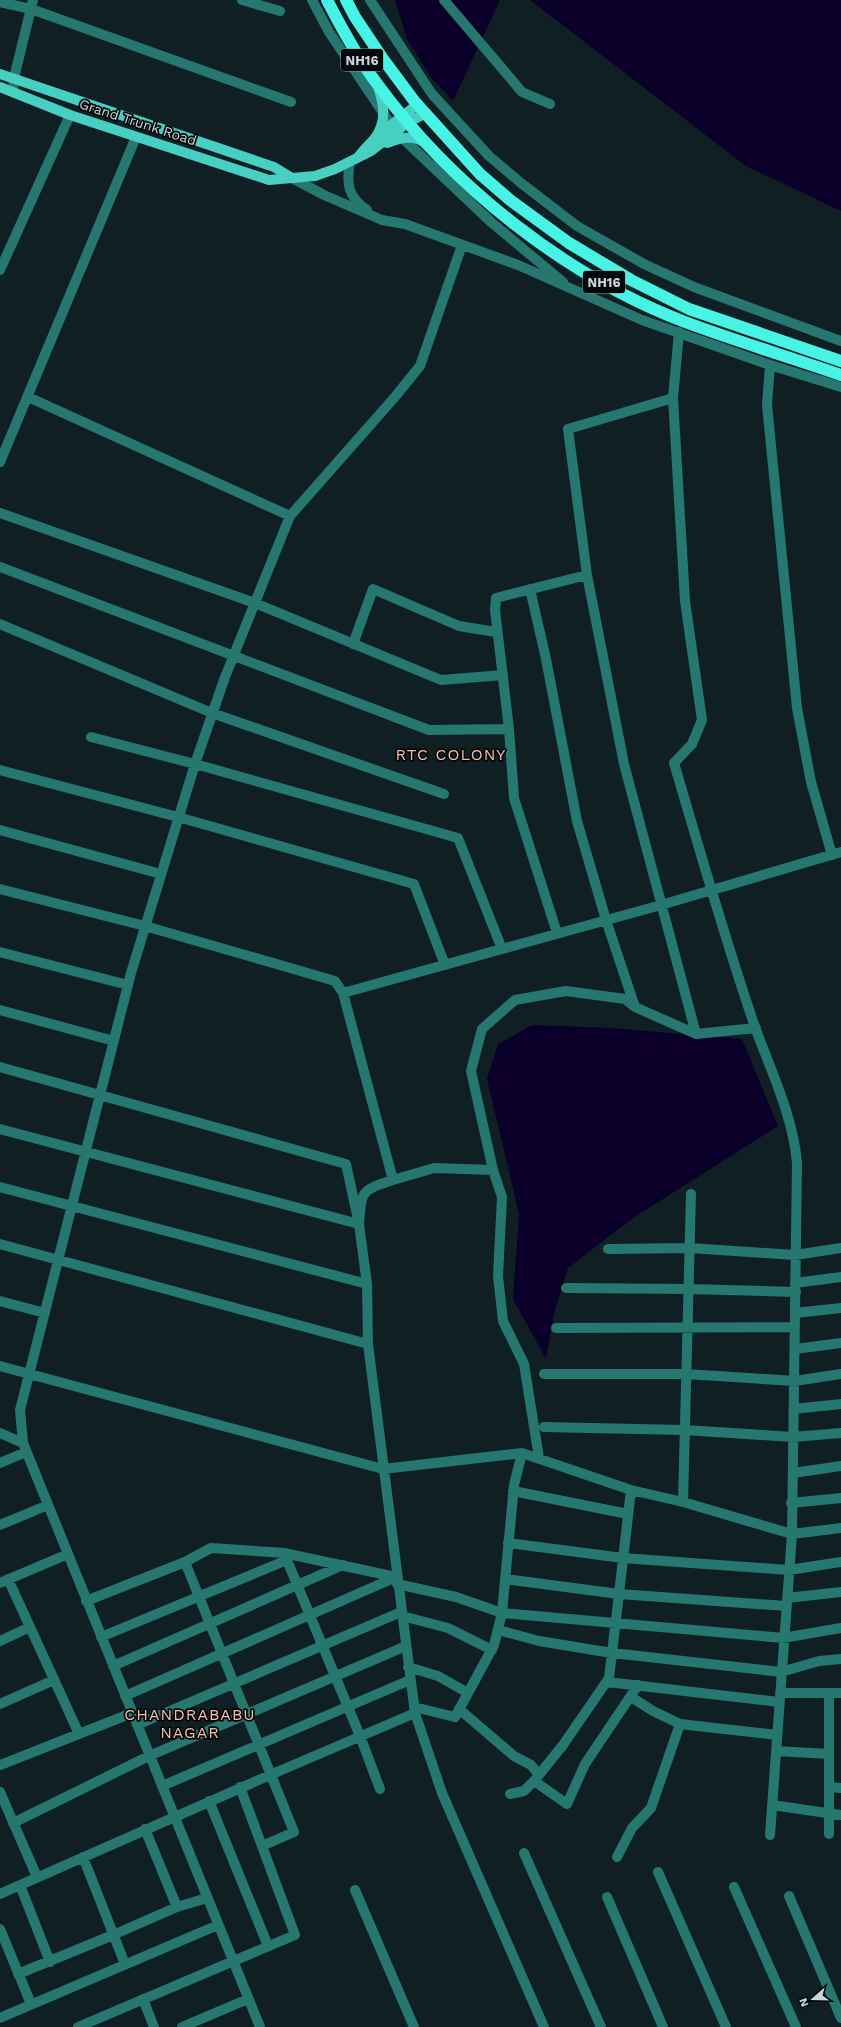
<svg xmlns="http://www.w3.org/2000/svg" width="841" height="2027" viewBox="0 0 841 2027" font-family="'Work Sans',sans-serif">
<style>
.water{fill:#0b0029}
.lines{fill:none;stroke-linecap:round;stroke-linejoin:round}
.minor{stroke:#267770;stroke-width:10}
.major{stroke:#47cfc2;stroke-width:10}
.highway{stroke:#47f3e4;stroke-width:12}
.minor-bridge{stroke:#267770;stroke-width:10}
.labels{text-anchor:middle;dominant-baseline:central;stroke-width:3.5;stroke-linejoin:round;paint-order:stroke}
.shield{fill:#03080a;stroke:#90989c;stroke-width:1}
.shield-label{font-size:13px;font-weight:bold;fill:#ccd6da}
.street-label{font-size:14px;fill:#ccd6da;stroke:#03080a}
.quarter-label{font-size:16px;letter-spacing:1px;fill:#fcbbaa;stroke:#03080a}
</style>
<rect width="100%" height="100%" fill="#101f24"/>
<path class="water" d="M395 0H500L453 101 431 77 407 39Z
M530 0H841V211L746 166Z
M532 1025 611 1028 742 1039 778 1126 633 1218 568 1268 555 1310 546 1359 513 1299 519 1214 487 1079 498 1044Z"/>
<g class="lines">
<path class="minor" d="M242 0 280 11
M312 0 329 32 396 132 491 222 563 282
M370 0 432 94 489 156 521 183 577 226 644 264 694 287 841 341
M444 0 522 92 550 104
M0 2 31 9 291 102
M13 91 14 78 33 0
M350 162C346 184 348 197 367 210
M292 178 324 195 382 220 405 224 518 265 642 320 770 365 841 387
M0 270 70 115
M679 332 673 398 685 601 702 720 692 744 674 763C700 851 725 940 755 1027 771 1071 793 1116 797 1163L792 1534 770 1835
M770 365 767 405 797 708 811 782 832 855
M28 397 290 516
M673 398 568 429 587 575 624 764 696 1034
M0 462 136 137
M0 513 255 603 441 680 503 675
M0 567 429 730 509 729
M530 589 546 659 577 821 606 920 635 1007
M0 624 212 713 444 794
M353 644 373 589 459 626 496 632
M91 737 195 764 458 838 502 949
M0 770 178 817 414 884 445 965
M0 830 161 874
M0 889 145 926 335 981 343 993 393 1180C360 1191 362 1190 359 1224L0 1129
M557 933 514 798 509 729 495 610 496 598 587 575
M0 952 128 985
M343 993 661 905 841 852
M0 1010 114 1041
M0 1067 346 1164 359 1224 367 1284 368 1344 415 1713 277 1772
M493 1170 502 1197 498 1276 503 1321 524 1364 539 1458
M393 1180 434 1168 493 1170 471 1071 482 1029 515 1000 566 991 625 999 635 1007 696 1034 756 1028
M0 1187 367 1284
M0 1244 368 1344
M608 1249 690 1248 795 1255 841 1248
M795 1283 841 1277
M566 1288 689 1289 796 1292
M0 1301 45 1313
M795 1313 841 1308
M556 1328 795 1327
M795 1349 841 1343
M0 1366 383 1469 522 1453
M544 1374H686L795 1381 841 1374
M794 1409 841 1404
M544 1427 685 1430 793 1437 841 1433
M0 1433 23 1443
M0 1463 26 1452
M793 1473 841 1466
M631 1490 619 1594 786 1606
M513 1491 628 1514
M683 1502 691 1194
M791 1503 841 1498
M0 1525 48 1505
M508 1543 623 1558 789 1570 841 1562
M284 1553 360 1736 380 1789
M8 1579 79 1734
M505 1579 619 1594 609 1678 563 1745 534 1781 524 1791 510 1794
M0 1583 68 1554
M397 1584 456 1597 502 1613 783 1638 841 1628
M787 1598 841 1592
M86 1601 185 1562 211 1548 284 1553 396 1577
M402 1616 448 1628 492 1650
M498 1630 539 1641 612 1653 781 1672 819 1661 841 1659
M101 1637 287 1560
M0 1641 30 1627
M113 1666 343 1565
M408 1667 438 1676 468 1693
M607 1682 779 1702
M780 1693H829
M125 1696 396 1577
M0 1704 54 1680
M414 1707 455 1717 494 1645 502 1613 514 1485 522 1453 631 1490 683 1502 792 1534 841 1528
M459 1709 514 1756 531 1765 539 1775
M415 1713 442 1793 544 2027
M680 1724 777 1735
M137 1725 401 1612
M776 1751 829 1754
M0 1765 132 1713
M534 1781 567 1804 585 1764 638 1685
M162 1786 410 1680
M240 1787 262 1846
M829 1787 841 1788
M0 1792 37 1877
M209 1801 268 1946
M772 1805 841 1815
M13 1823 149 1756 406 1646
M145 1829 177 1907
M829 1834V1693H841
M524 1853 601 2027
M83 1857 125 1964
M617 1857 632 1828 651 1808 680 1724 653 1711 631 1697
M658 1872 726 2027
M20 1885 50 1962
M734 1887 796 2027
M355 1890 414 2027
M0 1894 270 1775
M789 1896 841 2018
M607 1897 663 2027
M0 1929 31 2004
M18 1974 113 1935 177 1907 207 1898
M143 1999 154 2027
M0 2018 218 1925
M78 2027 295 1935 262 1846 294 1832 185 1562
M182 2027 248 1999
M260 2027 23 1443 20 1410 131 973 195 764 225 677 290 516 394 398 420 366 462 245"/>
<path class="major" d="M0 74 274 167 292 178
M0 87 70 115 269 180 315 176 335 169 371 151 407 123 426 113
M381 133 418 104
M387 143C400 138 413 134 425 143
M359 156C364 149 370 144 375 138 387 121 384 105 378 87"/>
<path class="highway" d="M327 0C342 29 358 59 378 85 452 186 567 277 685 322 736 341 789 357 841 375
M346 0 355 17 383 59 415 102 480 174 510 200 569 243 631 280 689 309 841 361"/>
<path class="minor-bridge" d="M270 1775 277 1772"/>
</g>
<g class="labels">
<g class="shield">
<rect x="341" y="49" width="42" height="22" rx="3"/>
<rect x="583" y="271" width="42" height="22" rx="3"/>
</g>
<g class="shield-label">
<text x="362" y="60">NH16</text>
<text x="604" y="282">NH16</text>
</g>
<g class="street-label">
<text transform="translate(138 122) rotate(18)">Grand Trunk Road</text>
</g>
<g class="quarter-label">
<text x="451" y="754">RTC COLONY</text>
<text x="190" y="1714">CHANDRABABU<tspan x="190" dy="18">NAGAR</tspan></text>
</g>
</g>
<g transform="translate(813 1999) rotate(250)" stroke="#03080a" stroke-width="3" paint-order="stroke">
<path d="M0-3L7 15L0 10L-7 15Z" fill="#ccd6da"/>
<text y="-6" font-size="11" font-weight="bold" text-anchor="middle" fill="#ccd6da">N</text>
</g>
</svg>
